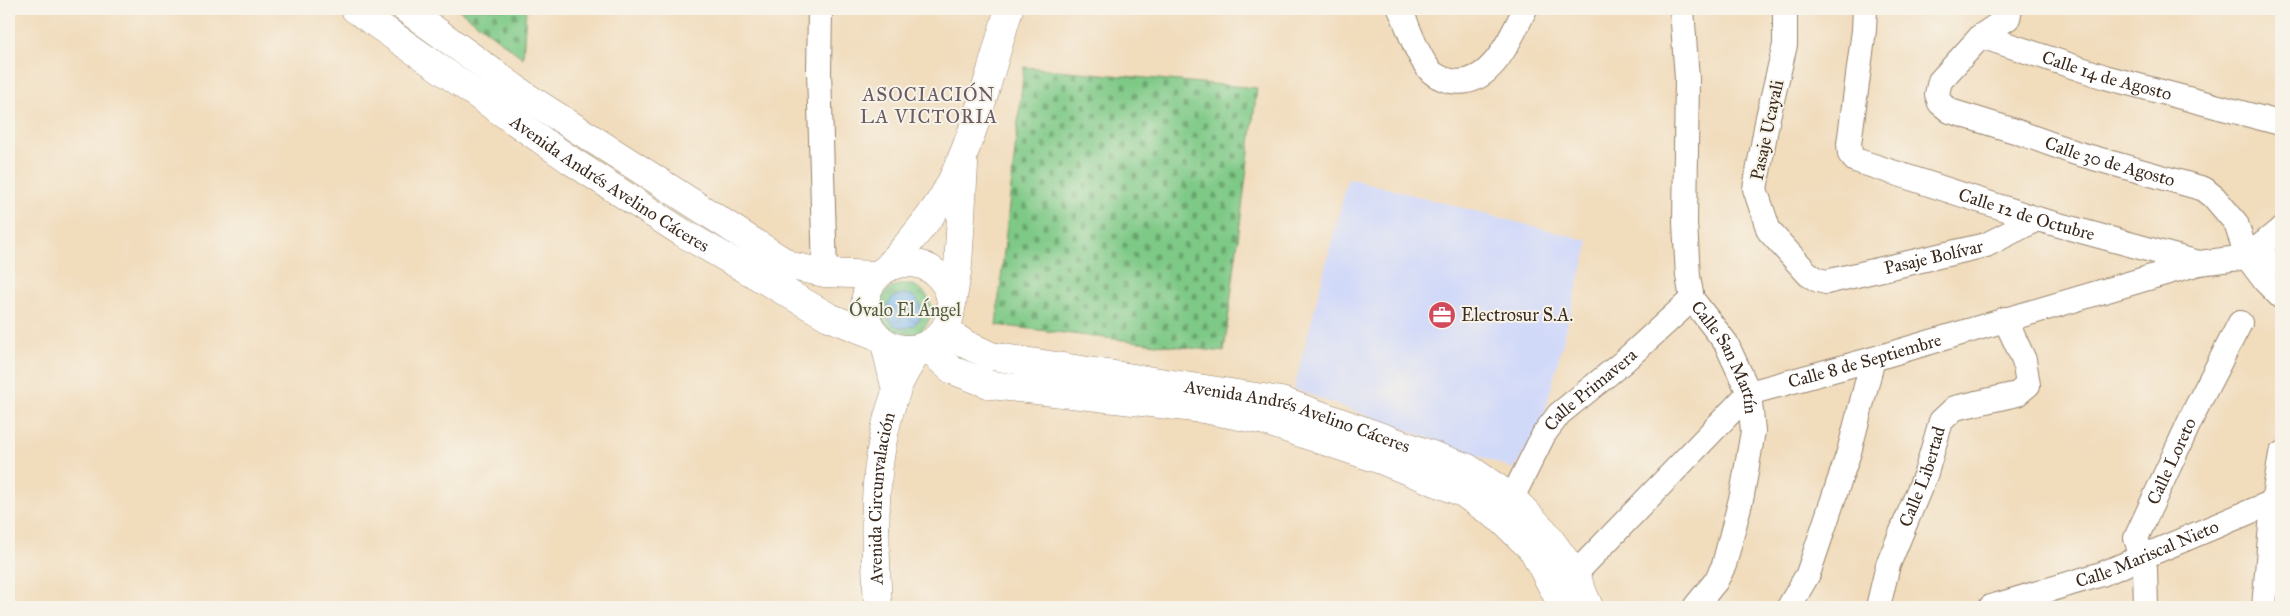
<svg xmlns="http://www.w3.org/2000/svg" width="2290" height="616" viewBox="0 0 2290 616" font-family="'IM FELL Great Primer',serif">
<style>
.built{fill:#d1d9f9}
.grass{fill:url(#grass-tufts);stroke:#5c7a52}
.cemetery{fill:url(#cemetery-stones);stroke:#5c7a52}
.water{fill:url(#water-waves);stroke:#5c7287}
.lines{fill:none;stroke-linecap:round;stroke-linejoin:round}
.minor-casing{stroke:#96836d;stroke-width:26}
.major-casing{stroke:#96836d;stroke-width:29}
.highway-casing{stroke:#96836d;stroke-width:29}
.minor{stroke:#fff;stroke-width:24}
.major{stroke:#fff;stroke-width:28}
.highway{stroke:#fff;stroke-width:28}
.labels{text-anchor:middle;dominant-baseline:central;stroke-width:4;stroke-linejoin:round;paint-order:stroke}
.street-label{font-size:18px;fill:#3b2a1e;stroke:#f7f3e8}
.park-label{font-size:18px;fill:#4f5a3d;stroke:#f7f3e8}
.poi-label{font-size:18px;fill:#3b2a1e;stroke:#f7f3e8;text-anchor:start}
.neighbourhood-label{font-size:19px;letter-spacing:1px;fill:#695a64;stroke:#f7f3e8}
</style>
<defs>
<pattern id="grass-tufts" width="24" height="20" patternUnits="userSpaceOnUse" patternTransform="scale(1.25)"><rect width="24" height="20" fill="#7ec986"/><path d="M3 7l-1-3M5 7V3M7 7l1-3M15 17l-1-3M17 17v-4M19 17l1-3" fill="none" stroke="#68a36d"/></pattern>
<pattern id="cemetery-stones" width="16" height="16" patternUnits="userSpaceOnUse" patternTransform="scale(1.25)"><rect width="16" height="16" fill="#7ec986"/><path d="M2 7V4a2 2 0 0 1 4 0v3zM10 15v-3a2 2 0 0 1 4 0v3z" fill="#68a36d"/></pattern>
<pattern id="water-waves" width="16" height="10" patternUnits="userSpaceOnUse" patternTransform="scale(1.25)"><rect width="16" height="10" fill="#7db9f0"/><path d="M0 5q4-4 8 0t8 0" fill="none" stroke="#6897c2"/></pattern>
</defs>
<rect width="100%" height="100%" fill="#f7f3e8"/>
<filter id="ink" filterUnits="userSpaceOnUse"><feTurbulence type="fractalNoise" baseFrequency=".02" numOctaves="2"/><feDisplacementMap in="SourceGraphic" scale="10" xChannelSelector="R" yChannelSelector="G"/><feConvolveMatrix kernelMatrix="1 2 1 2 8 2 1 2 1" color-interpolation-filters="sRGB"/></filter>
<filter id="wash" filterUnits="userSpaceOnUse"><feTurbulence type="fractalNoise" baseFrequency=".0096" numOctaves="4" result="noise"/><feDisplacementMap in="SourceGraphic" scale="20" xChannelSelector="R" yChannelSelector="G"/><feGaussianBlur stdDeviation="1.12" result="paint"/><feColorMatrix in="noise" values="0 0 0 0 0 0 0 0 0 0 0 0 0 0 0 0 0 1.4 0 .05"/><feComposite in="paint" operator="in"/></filter>
<g filter="url(#wash)">
<rect width="100%" height="100%" fill="#f1dcbc"/>
<path class="built" d="M1348 178 1589 241 1542 424 1514 469 1294 389Z"/>
<path class="grass" d="M879 310a26 26 0 1 1 52 0a26 26 0 1 1-52 0Z"/>
<path class="cemetery" d="M458 9H526L523 58Z
M1024 67 1257 88 1224 352 996 325Z"/>
<path class="water" d="M887 311a17 17 0 1 1 34 0a17 17 0 1 1-34 0Z"/>
</g>
<g filter="url(#ink)">
<g class="lines">
<g class="minor-casing">
<g id="minor">
<path d="M820 9 819 72 825 273"/>
<path d="M1400 9C1409 28 1415 51 1428 68 1433 75 1442 79 1451 81 1491 89 1511 37 1525 9"/>
<path id="s1" d="M1682 9 1687 79 1685 223 1688 276 1692 299 1726 343 1749 393 1753 431 1742 495 1724 565 1716 581 1695 607"/>
<path id="s2" d="M1785 9V45L1768 117 1755 189 1769 231 1809 275 1818 280 1826 282 1986 245 2037 219"/>
<path id="s3" d="M1865 9 1864 30 1849 144 1850 154 1855 160 2037 219 2199 263"/>
<path id="s4" d="M2010 9 2008 18 1981 36 1940 81 1937 94 1940 103 1950 111 2015 131 2076 153 2204 189 2214 197 2236 223 2247 257 2265 281 2281 297"/>
<path id="s5" d="M1981 36 2105 77 2276 122"/>
<path d="M2247 257 2281 229"/>
<path id="s6" d="M1512 498 1544 434 1559 414 1622 363 1692 299"/>
<path id="s7" d="M1561 585 1575 574 1749 393 1873 359 2199 263 2247 257 2281 263"/>
<path d="M1789 607 1808 574 1849 452 1873 359"/>
<path id="s8" d="M1878 607 1888 565 1926 473 1941 421 1955 408 2017 394 2028 385 2024 360 2005 319"/>
<path id="s9" d="M1991 607 2102 574 2273 502"/>
<path id="s10" d="M2146 607 2145 568 2136 538 2196 408 2240 323"/>
<path d="M2264 607 2273 502 2281 454"/>
</g>
</g>
<g class="major-casing">
<g id="major">
<path id="s11" d="M945 330 965 344 991 356 1281 401 1468 468 1512 498 1544 531 1575 574 1589 607"/>
<path d="M885 343 896 391"/>
<path d="M925 346 952 370 991 385 1204 409 1265 421 1381 460 1463 493 1502 520 1533 550 1563 607"/>
<path id="s12" d="M878 607C874 536 871 459 896 392 901 376 911 362 920 348"/>
</g>
</g>
<g class="highway-casing">
<g id="highway">
<path id="s13" d="M355 9 570 160 683 233 829 317 877 336"/>
<path d="M406 9 527 97 791 266 825 273 877 275"/>
<circle cx="908" cy="306" r="43"/>
<path d="M888 267C907 244 929 221 944 195 974 143 991 67 1009 9"/>
<path d="M952 304 958 266 964 165"/>
</g>
</g>
<use href="#minor" class="minor"/>
<use href="#major" class="major"/>
<use href="#highway" class="highway"/>
</g>
</g>
<defs>
<g id="office-disc" transform="scale(1.4375)"><circle r="9.5" fill="#d1495b" stroke="#f7f3e8"/><path d="M-6-3h4V-5.5h4V-3h4V5H-6ZM-1-4.5V-3h2v-1.5ZM-6 0V1H6V0Z" fill="#fff"/></g>
</defs>
<g fill-rule="evenodd">
<use href="#office-disc" x="1442" y="315"/>
</g>
<g class="labels">
<g class="street-label">
<text stroke="none"><textPath href="#s5" startOffset="132">Calle 14 de Agosto</textPath></text>
<text transform="translate(1767 130) rotate(-78)">Pasaje Ucayali</text>
<text stroke="none"><textPath href="#s4" startOffset="306">Calle 30 de Agosto</textPath></text>
<text stroke="none"><textPath href="#s13" startOffset="309">Avenida Andrés Avelino Cáceres</textPath></text>
<text stroke="none"><textPath href="#s3" startOffset="334">Calle 12 de Octubre</textPath></text>
<text stroke="none"><textPath href="#s2" startOffset="416">Pasaje Bolívar</textPath></text>
<text stroke="none"><textPath href="#s1" startOffset="359">Calle San Martín</textPath></text>
<text stroke="none"><textPath href="#s7" startOffset="389">Calle 8 de Septiembre</textPath></text>
<text stroke="none"><textPath href="#s6" startOffset="136">Calle Primavera</textPath></text>
<text stroke="none"><textPath href="#s11" startOffset="366">Avenida Andrés Avelino Cáceres</textPath></text>
<text stroke="none"><textPath href="#s10" startOffset="155">Calle Loreto</textPath></text>
<text stroke="none"><textPath href="#s8" startOffset="138">Calle Libertad</textPath></text>
<text stroke="none"><textPath href="#s12" startOffset="109">Avenida Circunvalación</textPath></text>
<text stroke="none"><textPath href="#s9" startOffset="165">Calle Mariscal Nieto</textPath></text>
</g>
<g class="park-label">
<text x="905" y="310">Óvalo El Ángel</text>
</g>
<g class="poi-label">
<text x="1461" y="315">Electrosur S.A.</text>
</g>
<g class="neighbourhood-label">
<text x="929" y="94">ASOCIACIÓN<tspan x="929" dy="22">LA VICTORIA</tspan></text>
</g>
</g>
<rect width="2290" height="616" fill="none" stroke="#f7f3e8" stroke-width="30"/>
</svg>
